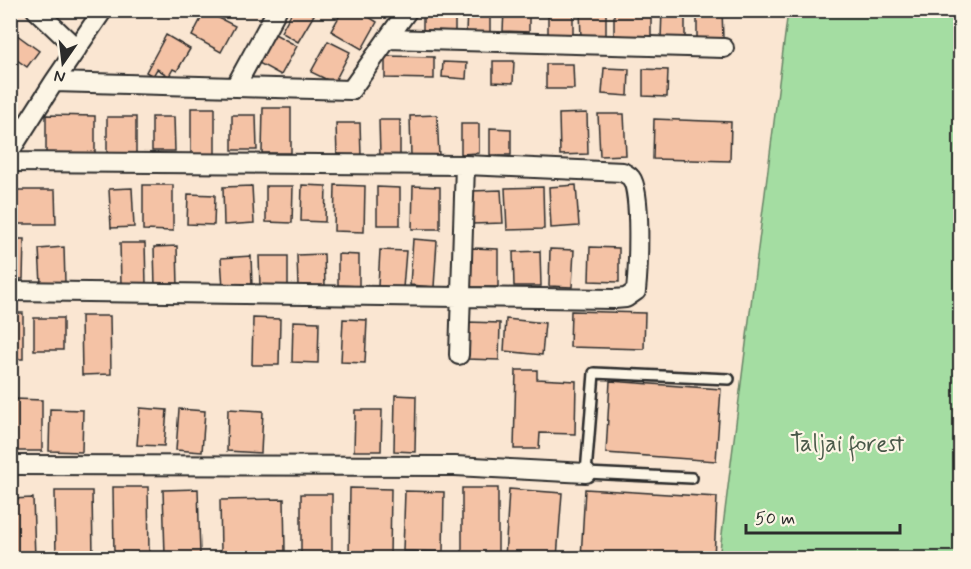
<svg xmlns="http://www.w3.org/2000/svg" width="971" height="569" viewBox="0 0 971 569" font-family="Mynerve,sans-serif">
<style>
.green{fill:#a4dda2;stroke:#688466;stroke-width:1.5}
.building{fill:#f4c2a5;stroke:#2b2b2b;stroke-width:1.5}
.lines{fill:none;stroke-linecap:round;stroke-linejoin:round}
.lane-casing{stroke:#2b2b2b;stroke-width:14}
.street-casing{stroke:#2b2b2b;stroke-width:22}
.lane{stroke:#fcf5e5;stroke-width:9}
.street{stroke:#fcf5e5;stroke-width:18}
.labels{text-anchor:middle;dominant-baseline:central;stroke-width:4.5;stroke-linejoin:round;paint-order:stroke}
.park-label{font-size:24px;fill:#495849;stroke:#fcf5e5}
</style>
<rect width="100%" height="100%" fill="#fae6d2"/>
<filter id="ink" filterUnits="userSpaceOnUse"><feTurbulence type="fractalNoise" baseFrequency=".0167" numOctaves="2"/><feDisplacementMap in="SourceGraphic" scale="12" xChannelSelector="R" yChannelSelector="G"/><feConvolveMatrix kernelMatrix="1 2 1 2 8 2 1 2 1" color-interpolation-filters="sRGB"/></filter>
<g filter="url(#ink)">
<path class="green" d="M788 11H960V558H719Z"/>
<path class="building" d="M293 10H306L314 15 298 42 281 32Z
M343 10H358L377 22 362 49 331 31Z
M423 10H455V31L423 30Z
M467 10H490V33L466 32Z
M504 10H529V32L503 31Z
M548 10H573V34H548Z
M580 10H606V38H581Z
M614 10H651V36H614Z
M662 10H685V39H661Z
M697 10H722L723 39H697Z
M205 11 235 26 221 52 192 36Z
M13 32 39 51 27 67 10 55V36Z
M273 33 297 46 281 75 257 62Z
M166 35 190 49 177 71 173 69 169 76 157 69 153 76 146 72Z
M328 41 350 52 334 83 311 72Z
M385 56 434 57V79L385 78Z
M493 61H514L513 83 493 82Z
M443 62 467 63 466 79 442 77Z
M546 64H573L574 89H546Z
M604 68 629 69 628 96 602 94Z
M643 69 668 70 667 97 643 96Z
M191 108H215V154H191Z
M263 108H291V153H262Z
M587 113 588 154 560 155 559 114Z
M598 114H624L626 155 600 156Z
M46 115 95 116V154L46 153Z
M232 115H256L257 150H232Z
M437 115 439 156 411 157 410 116Z
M107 117H136V153H107Z
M152 117H174L175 151H152Z
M654 119 731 122 730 161 653 159Z
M379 120H400V156H380Z
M336 123H360L361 156 337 157Z
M461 124H479V153L461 154Z
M490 128 511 129V155H490Z
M143 185H173V231L143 230Z
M302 185 326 186 325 222 301 221Z
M335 185 365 186 364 232 334 231Z
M576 185 579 226 551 228 549 187Z
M252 186 254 223 224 225 223 187Z
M266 186H293L292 223 266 222Z
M413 186 440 187V229H412Z
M377 187 400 188V225H377Z
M543 187 544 229 507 230 505 188Z
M132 188 134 227 111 228 109 189Z
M10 190H55L56 224H10Z
M501 190 503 223 472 224 471 191Z
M188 194 215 195 214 225 187 224Z
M10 239H24L23 279H10Z
M413 239 437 241 434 287 410 285Z
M120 243H145L146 285H121Z
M177 246 178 287H155L154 247Z
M64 247 65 283 41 284 39 249Z
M590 247 619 248V282L589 281Z
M472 248 498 249V287H471Z
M550 249 574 250 572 287 549 286Z
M380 250 406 251 403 288 378 286Z
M540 251 541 286H514L513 252Z
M324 254 325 286 298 287 297 255Z
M338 254 359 255V286L338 285Z
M251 256 252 287 223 288 221 258Z
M259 256H288V286L260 287Z
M571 311 645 313 644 349 570 347Z
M10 313H23V359H10Z
M81 316H110L111 374 82 375Z
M34 318H63V350H34Z
M253 318 280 319 279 365H252Z
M343 319 367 320 365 363 341 362Z
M506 319 545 323 542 355 504 351Z
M293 321 319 322 318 363 292 362Z
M467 322 500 323 499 360 466 359Z
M516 370H537V379L576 381 575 434 540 433 539 449H514Z
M610 381 721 389 716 461 606 453Z
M395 395 416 396 415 452 394 451Z
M15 399 42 400V451H15Z
M140 408 167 410 164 446 137 445Z
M50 409 83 410 82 452 49 451Z
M179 409 205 411 202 452 176 450Z
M228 409 263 411 261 453 227 451Z
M355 410H382L381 451H354Z
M113 487H148L149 553 114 554Z
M350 488 391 489 390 558H349Z
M462 488H498V558H462Z
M198 489 200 554 165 555 163 490Z
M509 489 562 493 557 558H505Z
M585 489 717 497 714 558H581Z
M55 491H92L93 558H56Z
M405 491 444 492 443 552 403 551Z
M301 494H332V558H301Z
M33 498 35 558H10V499Z
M284 499 285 551 221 552 220 500Z"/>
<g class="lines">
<g class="lane-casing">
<path id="lane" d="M692 478 586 473 594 373 729 379"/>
</g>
<g class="street-casing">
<path id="street" d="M36 10 77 49
M387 39 724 48
M54 82 351 90 408 10
M235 87 277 10
M10 151 54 82 103 10
M10 162 465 165 623 172C625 174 629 175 631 178 642 192 638 271 636 291L626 298 614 299 10 291
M459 355 465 165
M10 465 455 466 586 473"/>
</g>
<use href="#lane" class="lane"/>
<use href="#street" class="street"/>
</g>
</g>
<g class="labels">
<g class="park-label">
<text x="847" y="444">Taljai forest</text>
</g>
</g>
<rect width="971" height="569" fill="none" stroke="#fcf5e5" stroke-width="36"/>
<rect x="18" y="18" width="935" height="533" fill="none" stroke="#2b2b2b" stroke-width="2" filter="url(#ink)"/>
<g transform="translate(63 63) rotate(194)" stroke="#fcf5e5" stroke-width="4.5" paint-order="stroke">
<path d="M0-4.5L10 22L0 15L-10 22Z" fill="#2b2b2b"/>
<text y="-9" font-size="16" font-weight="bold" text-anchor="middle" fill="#2b2b2b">N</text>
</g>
<path d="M746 524v9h154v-9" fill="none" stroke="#2b2b2b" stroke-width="3"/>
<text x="755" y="524" font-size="18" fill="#2b2b2b" stroke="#fcf5e5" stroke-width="4.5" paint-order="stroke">50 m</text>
</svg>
